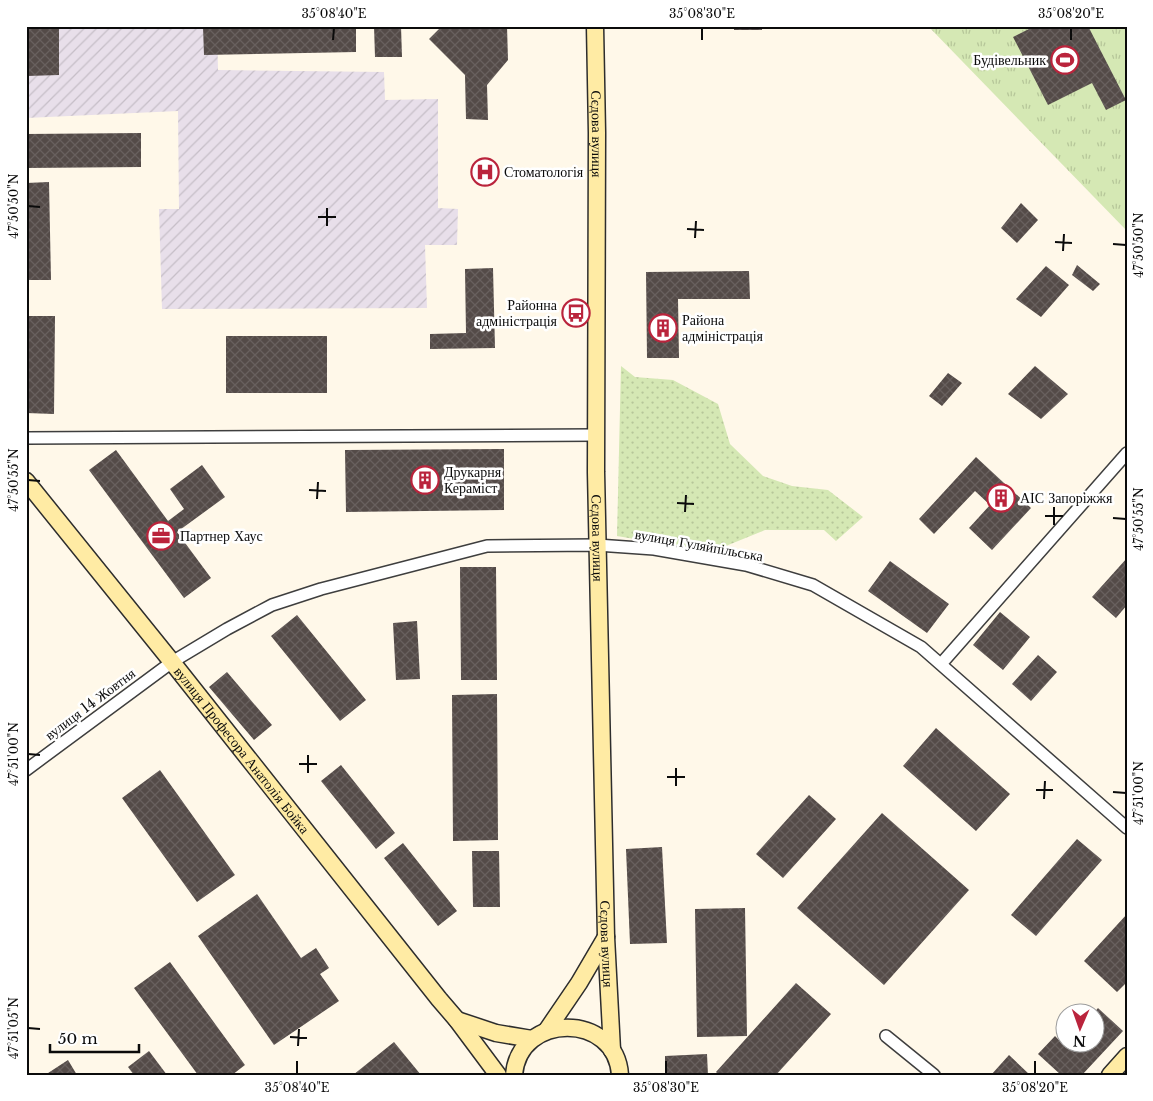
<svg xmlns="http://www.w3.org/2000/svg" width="1153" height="1101" viewBox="0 0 1153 1101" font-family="'Libre Baskerville',serif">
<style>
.industrial{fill:url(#industrial-furrows)}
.grass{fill:url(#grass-dots)}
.park{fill:url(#park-tufts)}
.building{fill:url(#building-cross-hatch)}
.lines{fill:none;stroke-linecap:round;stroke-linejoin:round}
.street-casing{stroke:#3e3e3e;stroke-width:14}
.secondary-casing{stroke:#2d2d2d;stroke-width:19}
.street{stroke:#fff;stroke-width:11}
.secondary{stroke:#ffeba4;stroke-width:16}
.ticks{fill:none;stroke:#0b0b0b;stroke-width:2}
.labels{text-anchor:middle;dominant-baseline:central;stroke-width:5;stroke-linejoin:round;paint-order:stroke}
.poi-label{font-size:14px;fill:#0b0b0b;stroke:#fff;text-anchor:start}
.street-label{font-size:14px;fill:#0b0b0b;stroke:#fff}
.neatline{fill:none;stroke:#0b0b0b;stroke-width:2}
.ticks-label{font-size:12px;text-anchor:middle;fill:#0b0b0b}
</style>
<defs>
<pattern id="industrial-furrows" width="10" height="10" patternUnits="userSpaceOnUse" patternTransform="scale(1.25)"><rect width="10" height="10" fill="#e8dfea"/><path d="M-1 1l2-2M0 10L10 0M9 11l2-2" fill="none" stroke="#c6bec7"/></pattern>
<pattern id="grass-dots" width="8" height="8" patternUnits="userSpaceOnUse" patternTransform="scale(1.25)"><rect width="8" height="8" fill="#d5e8b4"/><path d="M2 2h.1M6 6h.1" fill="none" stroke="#b6c699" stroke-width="1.8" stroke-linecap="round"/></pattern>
<pattern id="park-tufts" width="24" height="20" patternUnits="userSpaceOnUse" patternTransform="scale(1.25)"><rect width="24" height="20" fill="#d5e8b4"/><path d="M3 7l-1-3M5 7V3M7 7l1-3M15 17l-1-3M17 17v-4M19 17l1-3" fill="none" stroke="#b6c699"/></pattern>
<pattern id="building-cross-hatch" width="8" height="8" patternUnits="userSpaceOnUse" patternTransform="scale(1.25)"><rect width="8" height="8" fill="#544b48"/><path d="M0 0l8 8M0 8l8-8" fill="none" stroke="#68605e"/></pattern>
</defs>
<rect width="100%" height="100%" fill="#fff8e9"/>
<path class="industrial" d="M26 26H217L218 70 384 72 385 100 438 99V208L458 209 457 245H425L427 308 162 309 159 209H179L178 111 26 118Z"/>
<path class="grass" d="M621 366 635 377 673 380 718 404 730 444 763 476 792 486 828 490 863 517 836 541 824 530H765L711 552 617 536Z"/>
<path class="park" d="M928 26H1127V231Z"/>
<path class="building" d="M26 26H59V75L27 76Z
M256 26H356V52L204 55 203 27Z
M374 26H401L402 57H375Z
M442 26H507L508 60 487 85 488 120 466 119 465 75 429 39Z
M734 26H762V30H734Z
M1035 26H1088L1126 100 1106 110 1092 83 1048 105 1013 37Z
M141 133V167L26 168V134Z
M49 182 51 280H27L26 183Z
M1021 203 1038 220 1017 243 1001 228Z
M1077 265 1100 284 1093 291 1072 275Z
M1046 266 1069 285 1041 317 1016 299Z
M493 268 495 348 430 349V334L466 333 465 269Z
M749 271 750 299H678L679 358H647L646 272Z
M27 316H55L54 414 26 413Z
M226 336H327V393H226Z
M1035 366 1068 394 1041 419 1008 394Z
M948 373 962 383 942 406 929 396Z
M504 449V510L346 512 345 450Z
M116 450 168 521 184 509 170 489 202 465 225 497 177 532 211 578 184 598 89 470Z
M976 457 1031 508 992 550 969 528 990 505 975 491 934 534 919 519Z
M1127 558V605L1116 618 1092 597Z
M890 561 949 604 927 633 868 591Z
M460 567H496L497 680H461Z
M1000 612 1030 637 1003 670 973 645Z
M297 615 366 700 340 721 271 636Z
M417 621 420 679 396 680 393 623Z
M1038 655 1057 672 1031 701 1012 684Z
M227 672 272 725 254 740 209 687Z
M497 694 498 840 453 841 452 695Z
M936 728 1010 794 976 831 903 766Z
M341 765 395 833 376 849 321 781Z
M160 770 235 875 197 902 122 798Z
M809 795 836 819 783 878 756 854Z
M882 813 969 890 884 985 797 908Z
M1077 839 1102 860 1036 936 1011 915Z
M403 843 457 911 438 926 384 858Z
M662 847 667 943 630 944 626 849Z
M472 851H499L500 907H473Z
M257 894 301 958 316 948 329 968 320 974 339 1001 274 1045 198 936Z
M745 908 747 1036 697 1037 695 909Z
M1127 914V982L1117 992 1084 961Z
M170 962 245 1065 232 1075H198L134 988Z
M796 983 831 1014 776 1075H719L716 1072Z
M1098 1008 1123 1031 1082 1075H1061L1038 1054 1055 1036 1064 1045 1096 1044V1014H1093Z
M394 1042 421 1075H353Z
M149 1051 167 1075H134L128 1067Z
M707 1054 708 1075H665V1056Z
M1009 1055 1030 1075H991Z
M68 1060 77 1075H45Z"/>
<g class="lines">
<g class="street-casing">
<path id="street" d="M26 438 596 435
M941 664 1127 453
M26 770 172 662 227 629 272 605 321 589 487 546 597 545 654 549 746 565 813 585 921 647 1127 828
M886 1036 934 1075"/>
</g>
<g class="secondary-casing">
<g id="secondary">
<path id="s1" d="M595 26 597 133 596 472 606 937 612 1050"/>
<path id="s2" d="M26 481 172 662 439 999 457 1020 498 1075"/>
<path d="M457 1020 496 1033 532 1039"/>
<path d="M547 1030 579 983 606 937"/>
<path d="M514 1075C519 1012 616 1012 620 1075"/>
<path d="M1110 1075 1127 1056"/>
</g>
</g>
<use href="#street" class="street"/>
<use href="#secondary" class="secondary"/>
</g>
<path class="ticks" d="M333 40 334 28M702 40V28M1071 40V28M28 206 40 207M318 217H336M327 226V208M687 229 704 230M695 238 696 221M1055 242 1072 243M1113 244 1126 245M1063 251 1064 234M28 480 40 481M309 490 326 491M317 499 318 482M677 503 694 504M685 512 686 495M1045 516H1063M1113 518 1126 519M1054 525V507M28 754 40 755M299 764H317M308 773V755M667 777H685M676 786V768M1036 790H1053M1113 792 1126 793M1044 799 1045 781M28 1028 40 1029M290 1037 307 1038M298 1046 299 1029M297 1074V1061M666 1074V1061M1035 1074V1061"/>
<defs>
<g id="stadium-ring" transform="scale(1.4375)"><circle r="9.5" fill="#fff" stroke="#ba243c" stroke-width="1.5"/><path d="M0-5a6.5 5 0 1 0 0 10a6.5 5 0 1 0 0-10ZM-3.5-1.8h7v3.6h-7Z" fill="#ba243c"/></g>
<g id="hospital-ring" transform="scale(1.4375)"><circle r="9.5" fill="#fff" stroke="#ba243c" stroke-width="1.5"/><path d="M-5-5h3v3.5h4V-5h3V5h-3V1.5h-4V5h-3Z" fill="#ba243c"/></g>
<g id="bus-ring" transform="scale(1.4375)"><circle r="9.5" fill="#fff" stroke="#ba243c" stroke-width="1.5"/><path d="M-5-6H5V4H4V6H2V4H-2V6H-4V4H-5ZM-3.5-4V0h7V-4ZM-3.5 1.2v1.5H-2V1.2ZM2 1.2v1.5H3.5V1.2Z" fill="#ba243c"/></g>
<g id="building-ring" transform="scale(1.4375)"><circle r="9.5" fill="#fff" stroke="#ba243c" stroke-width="1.5"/><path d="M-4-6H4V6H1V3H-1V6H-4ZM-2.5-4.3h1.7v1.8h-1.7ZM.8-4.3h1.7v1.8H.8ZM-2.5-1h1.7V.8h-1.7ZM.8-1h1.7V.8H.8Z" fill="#ba243c"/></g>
<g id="office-ring" transform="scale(1.4375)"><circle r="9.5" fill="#fff" stroke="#ba243c" stroke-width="1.5"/><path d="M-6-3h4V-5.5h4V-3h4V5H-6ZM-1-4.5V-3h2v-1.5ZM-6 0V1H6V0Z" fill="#ba243c"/></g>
</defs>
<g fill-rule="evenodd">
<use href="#stadium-ring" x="1065" y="60"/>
<use href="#hospital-ring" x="485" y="172"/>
<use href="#bus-ring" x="576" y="313"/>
<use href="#building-ring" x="663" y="328"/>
<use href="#building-ring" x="425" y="480"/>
<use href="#building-ring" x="1001" y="498"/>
<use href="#office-ring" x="161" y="536"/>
</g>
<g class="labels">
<g class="poi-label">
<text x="1046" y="60" text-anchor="end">Будівельник</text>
<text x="504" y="172">Стоматологія</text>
<text x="557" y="305" text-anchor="end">Районна<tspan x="557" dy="16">адміністрація</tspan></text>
<text x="682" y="320">Района<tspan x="682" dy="16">адміністрація</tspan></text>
<text x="444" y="472">Друкарня<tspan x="444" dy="16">Кераміст</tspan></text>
<text x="1020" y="498">АІС Запоріжжя</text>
<text x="180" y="536">Партнер Хаус</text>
</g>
<g class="street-label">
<text stroke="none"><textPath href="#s1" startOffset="108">Сєдова вулиця</textPath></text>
<text stroke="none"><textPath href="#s1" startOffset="512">Сєдова вулиця</textPath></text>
<text transform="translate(699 545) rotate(10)">вулиця Гуляйпільська</text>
<text transform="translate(90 704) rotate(-37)">вулиця 14 Жовтня</text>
<text stroke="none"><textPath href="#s2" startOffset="345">вулиця Професора Анатолія Бойка</textPath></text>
<text stroke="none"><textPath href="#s1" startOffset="918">Сєдова вулиця</textPath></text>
</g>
</g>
<rect width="1153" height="1101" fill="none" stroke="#ffffff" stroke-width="55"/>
<g transform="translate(1080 1028) rotate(182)"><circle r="24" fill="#ffffff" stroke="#9d9d9d"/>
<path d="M0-4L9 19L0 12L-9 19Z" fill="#ba243c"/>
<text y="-8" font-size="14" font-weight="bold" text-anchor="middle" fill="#0b0b0b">N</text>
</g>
<path d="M50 1044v8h89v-8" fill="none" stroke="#0b0b0b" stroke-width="2.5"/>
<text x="58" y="1044" font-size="15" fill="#0b0b0b" stroke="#ffffff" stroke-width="4" paint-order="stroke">50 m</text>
<rect x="28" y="28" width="1098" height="1046" class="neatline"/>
<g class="ticks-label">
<text x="334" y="18">35°08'40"E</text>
<text x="702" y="18">35°08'30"E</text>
<text x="1071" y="18">35°08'20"E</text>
<text transform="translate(14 206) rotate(-90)" y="4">47°50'50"N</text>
<text transform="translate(1139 245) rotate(-90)" y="4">47°50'50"N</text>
<text transform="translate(14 480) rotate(-90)" y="4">47°50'55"N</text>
<text transform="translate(1139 519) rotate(-90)" y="4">47°50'55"N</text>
<text transform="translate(14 754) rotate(-90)" y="4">47°51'00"N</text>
<text transform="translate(1139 793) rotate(-90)" y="4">47°51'00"N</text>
<text transform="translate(14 1028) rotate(-90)" y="4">47°51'05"N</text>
<text x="297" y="1092">35°08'40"E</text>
<text x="666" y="1092">35°08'30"E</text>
<text x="1035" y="1092">35°08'20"E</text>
</g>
</svg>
